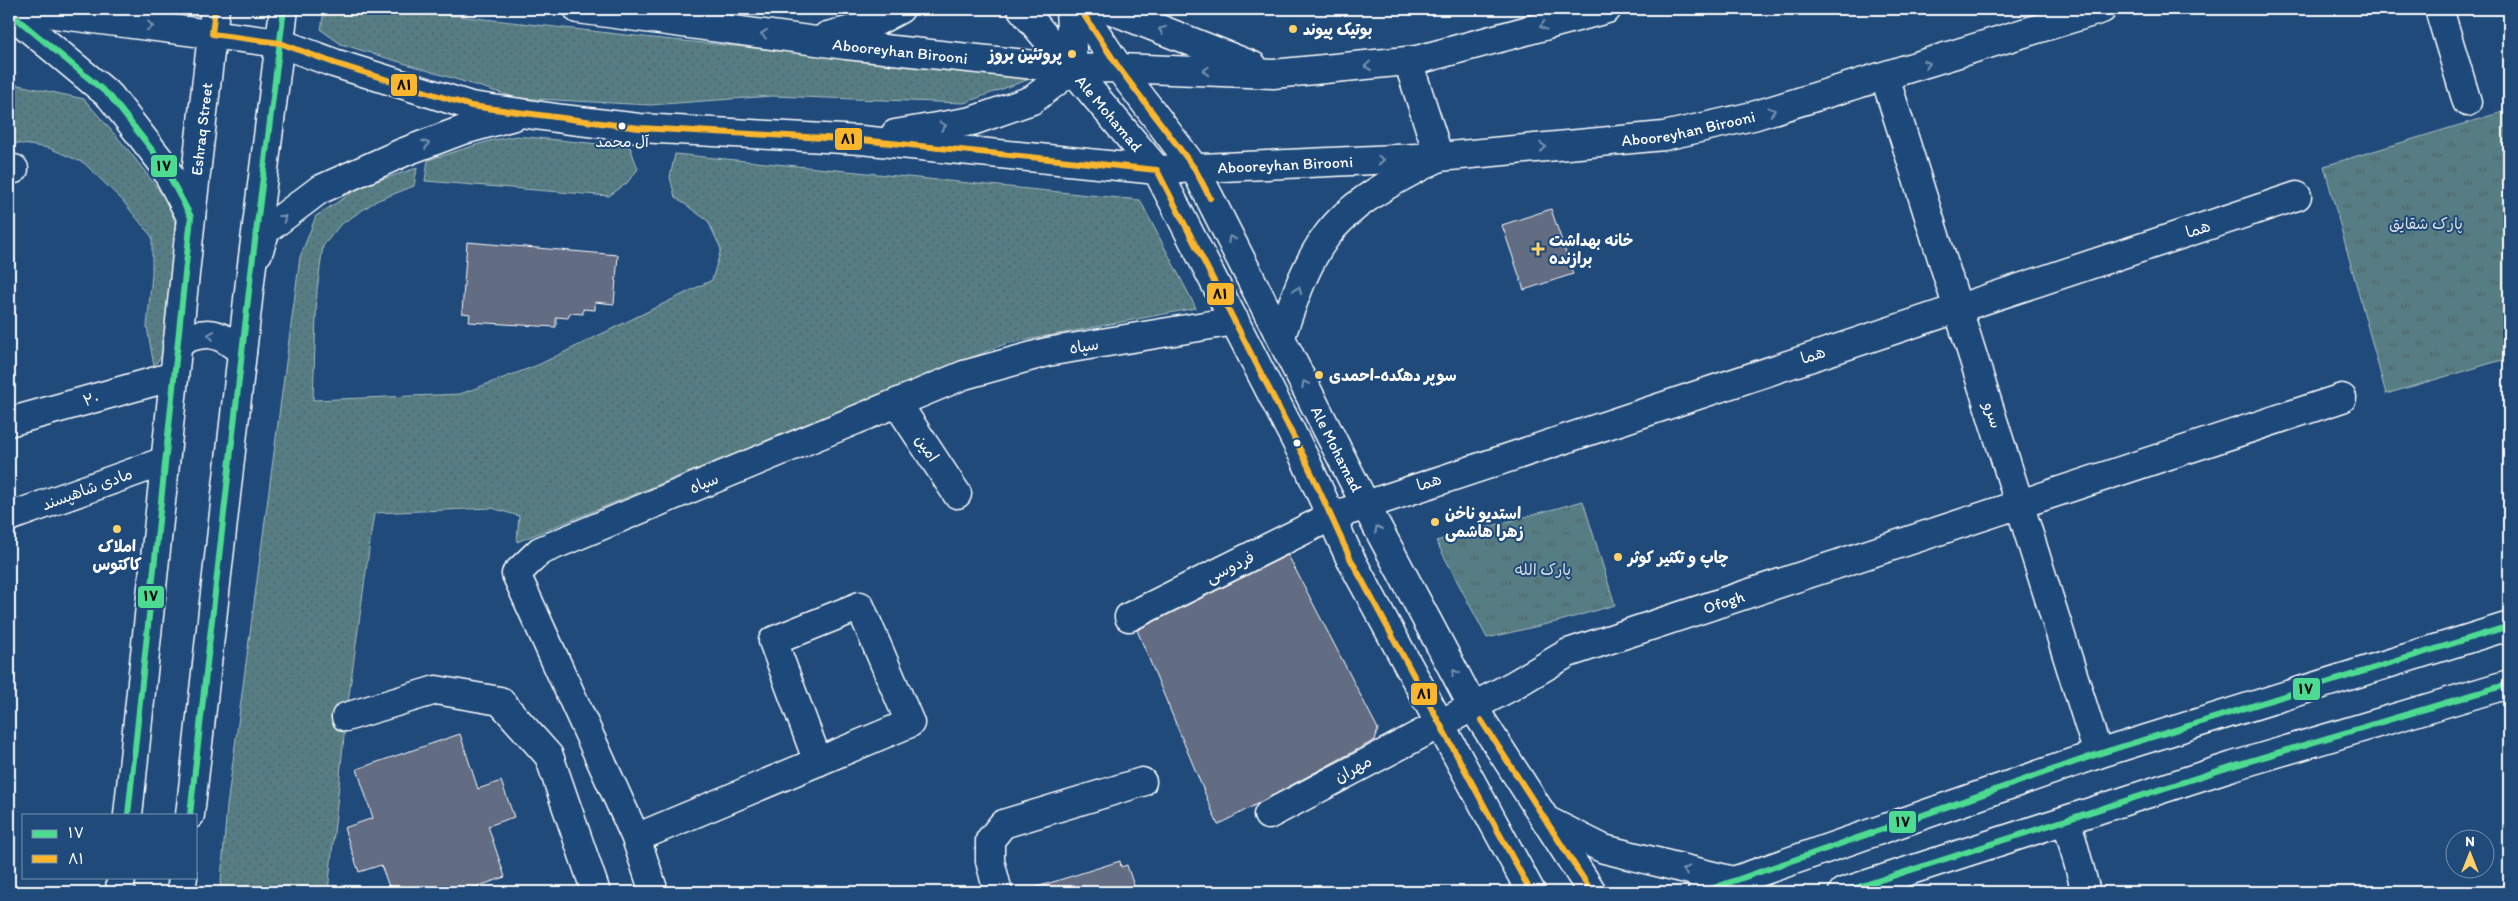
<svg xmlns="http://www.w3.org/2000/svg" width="2518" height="901" viewBox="0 0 2518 901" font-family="Itim,'Playpen Sans Arabic',sans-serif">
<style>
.grass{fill:url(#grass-dots);stroke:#aabec1}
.park{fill:url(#park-tufts);stroke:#aabec1}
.building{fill:#626c82;stroke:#fff}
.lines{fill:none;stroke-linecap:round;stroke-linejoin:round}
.minor-casing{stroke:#fff;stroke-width:31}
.major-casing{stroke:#fff;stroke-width:31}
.minor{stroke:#1f4a7a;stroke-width:28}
.major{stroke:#1f4a7a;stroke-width:28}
.bus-1-casing{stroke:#1f4a7a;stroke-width:10}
.bus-2-casing{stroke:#1f4a7a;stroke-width:10}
.bus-1{stroke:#4ddb92;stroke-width:6}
.bus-2{stroke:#fab62d;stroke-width:6}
.oneway{stroke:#7992af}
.poi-dot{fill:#ffd166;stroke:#1f4a7a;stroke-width:2}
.bus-dot{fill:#fff;stroke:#1f4a7a;stroke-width:2}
.labels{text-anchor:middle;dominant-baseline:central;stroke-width:4;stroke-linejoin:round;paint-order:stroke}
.bus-label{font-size:15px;fill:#fff;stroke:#1f4a7a}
.poi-label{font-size:16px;font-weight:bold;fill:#fff;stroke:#1f4a7a;text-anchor:start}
.street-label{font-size:16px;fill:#fff;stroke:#1f4a7a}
.park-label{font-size:16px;fill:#d5dee0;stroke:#1f4a7a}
.line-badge{stroke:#1f4a7a;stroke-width:2}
.pale-badge-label{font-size:14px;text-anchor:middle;font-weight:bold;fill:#111}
</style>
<defs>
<pattern id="grass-dots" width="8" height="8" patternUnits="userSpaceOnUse" patternTransform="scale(1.25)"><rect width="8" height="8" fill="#567d83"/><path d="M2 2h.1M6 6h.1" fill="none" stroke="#516468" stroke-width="1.8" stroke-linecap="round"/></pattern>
<pattern id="park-tufts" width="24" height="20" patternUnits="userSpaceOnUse" patternTransform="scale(1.25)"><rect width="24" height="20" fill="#567d83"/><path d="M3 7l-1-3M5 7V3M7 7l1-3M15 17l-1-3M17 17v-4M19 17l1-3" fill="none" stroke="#516468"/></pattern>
</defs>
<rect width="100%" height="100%" fill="#1f4a7a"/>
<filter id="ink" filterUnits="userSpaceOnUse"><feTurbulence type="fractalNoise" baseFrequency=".02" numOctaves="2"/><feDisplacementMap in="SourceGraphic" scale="10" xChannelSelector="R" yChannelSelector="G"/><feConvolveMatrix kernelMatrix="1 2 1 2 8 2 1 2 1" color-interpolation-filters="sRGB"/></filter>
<g filter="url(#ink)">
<path class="grass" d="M328 9H396L653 38 1038 76 964 103 772 96 650 105 517 98 341 44 321 30 324 11Z
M9 83 84 99 130 152 168 202 179 236 166 350 154 366 147 327 152 274V237L122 200 84 163 49 148 9 142Z
M516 136 630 147 638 169 627 183 609 196 425 181 428 160 489 141Z
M675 154 1140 200 1196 308 1005 344 517 542 519 516 492 508 374 513 346 717 328 892H220L227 806 300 257 316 216 364 185 417 168 414 186 376 201 340 225 323 246 317 290 313 400 460 394 538 365 712 280 721 249 708 221 675 197 670 177Z"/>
<path class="park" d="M2509 110V358L2386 394 2324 166Z
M1583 501 1615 605 1560 621 1487 638 1436 541Z"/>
<path class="building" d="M1551 209 1573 274 1524 290 1502 225Z
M467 242 618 255 614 304 595 302V310L583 309V314L570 313 568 318 556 317V327L469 322 470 314 462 313Z
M1288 555 1378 729 1375 740 1218 825 1137 630Z
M460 734 478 789 501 781 514 817 488 826 505 877 461 892H391L381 865 359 872 344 828 373 818 357 769Z
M1120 861 1121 867 1127 865 1136 892H1038L1037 887Z"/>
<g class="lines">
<g class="minor-casing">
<g id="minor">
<path d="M2439 9 2467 102"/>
<path d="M1885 77 2098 754"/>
<path d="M9 169H14"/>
<path d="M897 403 957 494"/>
<path d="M9 422 174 376"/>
<path d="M9 517 165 461"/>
<path d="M1129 617 1330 517 2297 196"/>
<path d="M346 717 436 690 500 701 549 756 596 892"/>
<path id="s1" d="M1268 815 1512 686 1568 653 2342 398"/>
<path d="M2067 821 2086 892"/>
<path d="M636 838 910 723 860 606 773 641 818 762"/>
<path d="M654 892 636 838 516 574 540 551 964 375 1047 352 1235 321"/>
<path d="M998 892 990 861V840L1003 824 1142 782"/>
</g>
</g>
<g class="major-casing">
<g id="major">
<path id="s2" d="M15 9 280 43 334 63 471 106 563 119 639 128 861 140 1157 170 1439 157 1664 136 1753 116 2102 9"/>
<path id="s3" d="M578 9 846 45 1073 69 1119 68 1273 74 1417 60 1607 9"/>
<path id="s4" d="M1022 9 1157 170 1304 457 1350 558 1531 892"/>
<path d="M1070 9 1073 69"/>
<path id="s5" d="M1080 9 1119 68 1195 169 1365 504 1473 707 1592 892"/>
<path d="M1109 9 1253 66"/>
<path d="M9 12 110 96 163 164 191 217"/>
<path d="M827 36 868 26 900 9"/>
<path d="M895 134 972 121 1032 100 1073 69"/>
<path d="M258 253 266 230 319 190 404 152 460 131 514 116"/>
<path d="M1281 336C1293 303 1304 267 1325 238 1352 200 1399 178 1439 157L1408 61"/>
<path d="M177 343C205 329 219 331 242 352"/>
<path id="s6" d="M128 815 191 217 215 9"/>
<path d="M190 815 251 273 284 9"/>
<path d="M1546 820 1604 849 1734 881"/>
<path d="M120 892 121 877"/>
<path d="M181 892 183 877"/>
<path d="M1702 892 2098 754 2509 626"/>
<path d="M1843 892 2233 766 2509 684"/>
</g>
</g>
<use href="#minor" class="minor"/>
<use href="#major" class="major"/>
<g class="bus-1-casing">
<path id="bus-1" d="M9 12 110 96 163 164 191 217 128 815
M190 815 251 273 284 9
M1702 892 2098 754 2509 626
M1843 892 2233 766 2509 684"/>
</g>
<g class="bus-2-casing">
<path id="bus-2" d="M215 9 212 34 280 43 334 63 471 106 639 128 861 140 1157 170 1304 457 1350 558 1531 892
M1080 9 1119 68 1195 169 1210 198
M1481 720 1592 892"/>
</g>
<use href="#bus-1" class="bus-1"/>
<use href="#bus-2" class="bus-2"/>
</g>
<defs><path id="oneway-chevron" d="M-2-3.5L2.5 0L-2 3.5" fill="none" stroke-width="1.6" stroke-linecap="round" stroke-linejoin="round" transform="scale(1.25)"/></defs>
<g class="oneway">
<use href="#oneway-chevron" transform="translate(150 26) rotate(7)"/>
<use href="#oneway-chevron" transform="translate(1543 26) rotate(165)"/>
<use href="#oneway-chevron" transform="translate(1162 30) rotate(-158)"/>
<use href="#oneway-chevron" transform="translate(764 34) rotate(-173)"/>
<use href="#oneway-chevron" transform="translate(1927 64) rotate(-17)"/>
<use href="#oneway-chevron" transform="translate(1368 66) rotate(174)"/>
<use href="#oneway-chevron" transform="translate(1206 71) rotate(-178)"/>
<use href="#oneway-chevron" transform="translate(1772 111) rotate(-17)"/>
<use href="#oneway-chevron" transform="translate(943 126) rotate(-10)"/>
<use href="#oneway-chevron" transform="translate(426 144) rotate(-21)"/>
<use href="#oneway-chevron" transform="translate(1543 147) rotate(-5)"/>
<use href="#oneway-chevron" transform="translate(1381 160) rotate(-3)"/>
<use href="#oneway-chevron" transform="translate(283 218) rotate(-38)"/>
<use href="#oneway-chevron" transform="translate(1231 239) rotate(-117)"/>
<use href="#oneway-chevron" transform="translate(1298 290) rotate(-68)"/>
<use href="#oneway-chevron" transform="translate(211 335) rotate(-172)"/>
<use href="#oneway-chevron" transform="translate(1305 384) rotate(-117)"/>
<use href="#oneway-chevron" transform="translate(1378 529) rotate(-118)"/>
<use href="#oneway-chevron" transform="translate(1455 673) rotate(-118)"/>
<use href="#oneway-chevron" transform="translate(1686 870) rotate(-167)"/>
</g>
</g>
<g class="poi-dot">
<circle cx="1293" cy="29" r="5"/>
<circle cx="1072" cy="54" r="5"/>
<path d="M1535.5 241.5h5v5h5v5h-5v5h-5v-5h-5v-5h5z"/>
<circle cx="1319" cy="375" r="5"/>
<circle cx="1435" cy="522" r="5"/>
<circle cx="117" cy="529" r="5"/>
<circle cx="1618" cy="557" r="5"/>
</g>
<g class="bus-dot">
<circle cx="622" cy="126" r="4.5"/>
<circle cx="1297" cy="443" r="4.5"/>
</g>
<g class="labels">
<g class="bus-label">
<text x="622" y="142">آل محمد</text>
</g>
<g class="poi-label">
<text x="1303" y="29">بوتیک پیوند</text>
<text x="1062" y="54" text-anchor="end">پروتئین بروز</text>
<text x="1549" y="240">خانه بهداشت<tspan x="1549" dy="18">برازنده</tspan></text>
<text x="1329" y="375">سوپر دهکده-احمدی</text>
<text x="1445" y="513">استدیو ناخن<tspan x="1445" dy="18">زهرا هاشمی</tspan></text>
<text x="117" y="546" text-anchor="middle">املاک<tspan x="117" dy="18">کاکتوس</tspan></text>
<text x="1628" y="557">چاپ و تکثیر کوثر</text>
</g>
<g class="street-label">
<text stroke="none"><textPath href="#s3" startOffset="325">Abooreyhan Birooni</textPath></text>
<text stroke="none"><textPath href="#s4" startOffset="136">Ale Mohamad</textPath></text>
<text stroke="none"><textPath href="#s2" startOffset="1691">Abooreyhan Birooni</textPath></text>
<text stroke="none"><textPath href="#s6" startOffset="690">Eshraq Street</textPath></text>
<text stroke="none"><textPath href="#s2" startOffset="1286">Abooreyhan Birooni</textPath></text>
<text transform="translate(2198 229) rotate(-18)">هما</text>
<text transform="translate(1084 346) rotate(-9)">سپاه</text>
<text transform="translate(1813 355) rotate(-18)">هما</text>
<text transform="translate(91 399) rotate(-16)">۲۰</text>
<text transform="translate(1993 415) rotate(73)">سرو</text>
<text transform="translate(927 448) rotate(56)">امین</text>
<text stroke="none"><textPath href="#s5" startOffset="511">Ale Mohamad</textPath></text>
<text transform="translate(1429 482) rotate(-18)">هما</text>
<text transform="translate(704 483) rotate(-22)">سپاه</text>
<text transform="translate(87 489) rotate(-20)">مادی شاهپسند</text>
<text transform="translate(1230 567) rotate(-26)">فردوسی</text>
<text stroke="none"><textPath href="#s1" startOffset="505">Ofogh</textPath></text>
<text transform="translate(1353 769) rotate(-28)">مهران</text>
</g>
<g class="park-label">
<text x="2426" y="223">پارک شقایق</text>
<text x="1543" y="569">پارک الله</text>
</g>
</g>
<g class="line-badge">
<rect x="390" y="73" width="28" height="24" rx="5" fill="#fab62d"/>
<rect x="834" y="127" width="29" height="24" rx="5" fill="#fab62d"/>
<rect x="150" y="154" width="28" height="24" rx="5" fill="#4ddb92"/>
<rect x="1206" y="282" width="29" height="24" rx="5" fill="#fab62d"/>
<rect x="137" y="585" width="28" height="24" rx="5" fill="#4ddb92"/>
<rect x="2292" y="677" width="29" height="24" rx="5" fill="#4ddb92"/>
<rect x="1410" y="682" width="28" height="24" rx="5" fill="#fab62d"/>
<rect x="1888" y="810" width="29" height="24" rx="5" fill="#4ddb92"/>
</g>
<g class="pale-badge-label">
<text x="404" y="90">۸۱</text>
<text x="848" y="144">۸۱</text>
<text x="164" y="171">۱۷</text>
<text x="1220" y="299">۸۱</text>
<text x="151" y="601">۱۷</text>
<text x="2306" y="694">۱۷</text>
<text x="1424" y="699">۸۱</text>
<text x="1903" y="827">۱۷</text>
</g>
<rect width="2518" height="901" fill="none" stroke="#1f4a7a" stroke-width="30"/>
<rect x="15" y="15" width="2488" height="871" fill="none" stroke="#fff" stroke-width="2" filter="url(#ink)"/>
<rect x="22" y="814" width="175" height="65" fill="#1f4a7a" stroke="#7992af"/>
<rect x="32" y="830" width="25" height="8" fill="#4ddb92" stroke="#7992af"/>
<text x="68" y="838" font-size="15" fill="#ffffff">۱۷</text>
<rect x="32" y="855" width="25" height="8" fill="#fab62d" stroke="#7992af"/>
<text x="68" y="864" font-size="15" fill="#ffffff">۸۱</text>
<g transform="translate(2470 854)"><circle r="24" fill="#1f4a7a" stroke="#7992af"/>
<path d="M0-4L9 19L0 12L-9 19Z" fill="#ffd166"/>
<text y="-8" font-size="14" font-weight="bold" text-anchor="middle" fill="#ffffff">N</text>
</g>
</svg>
